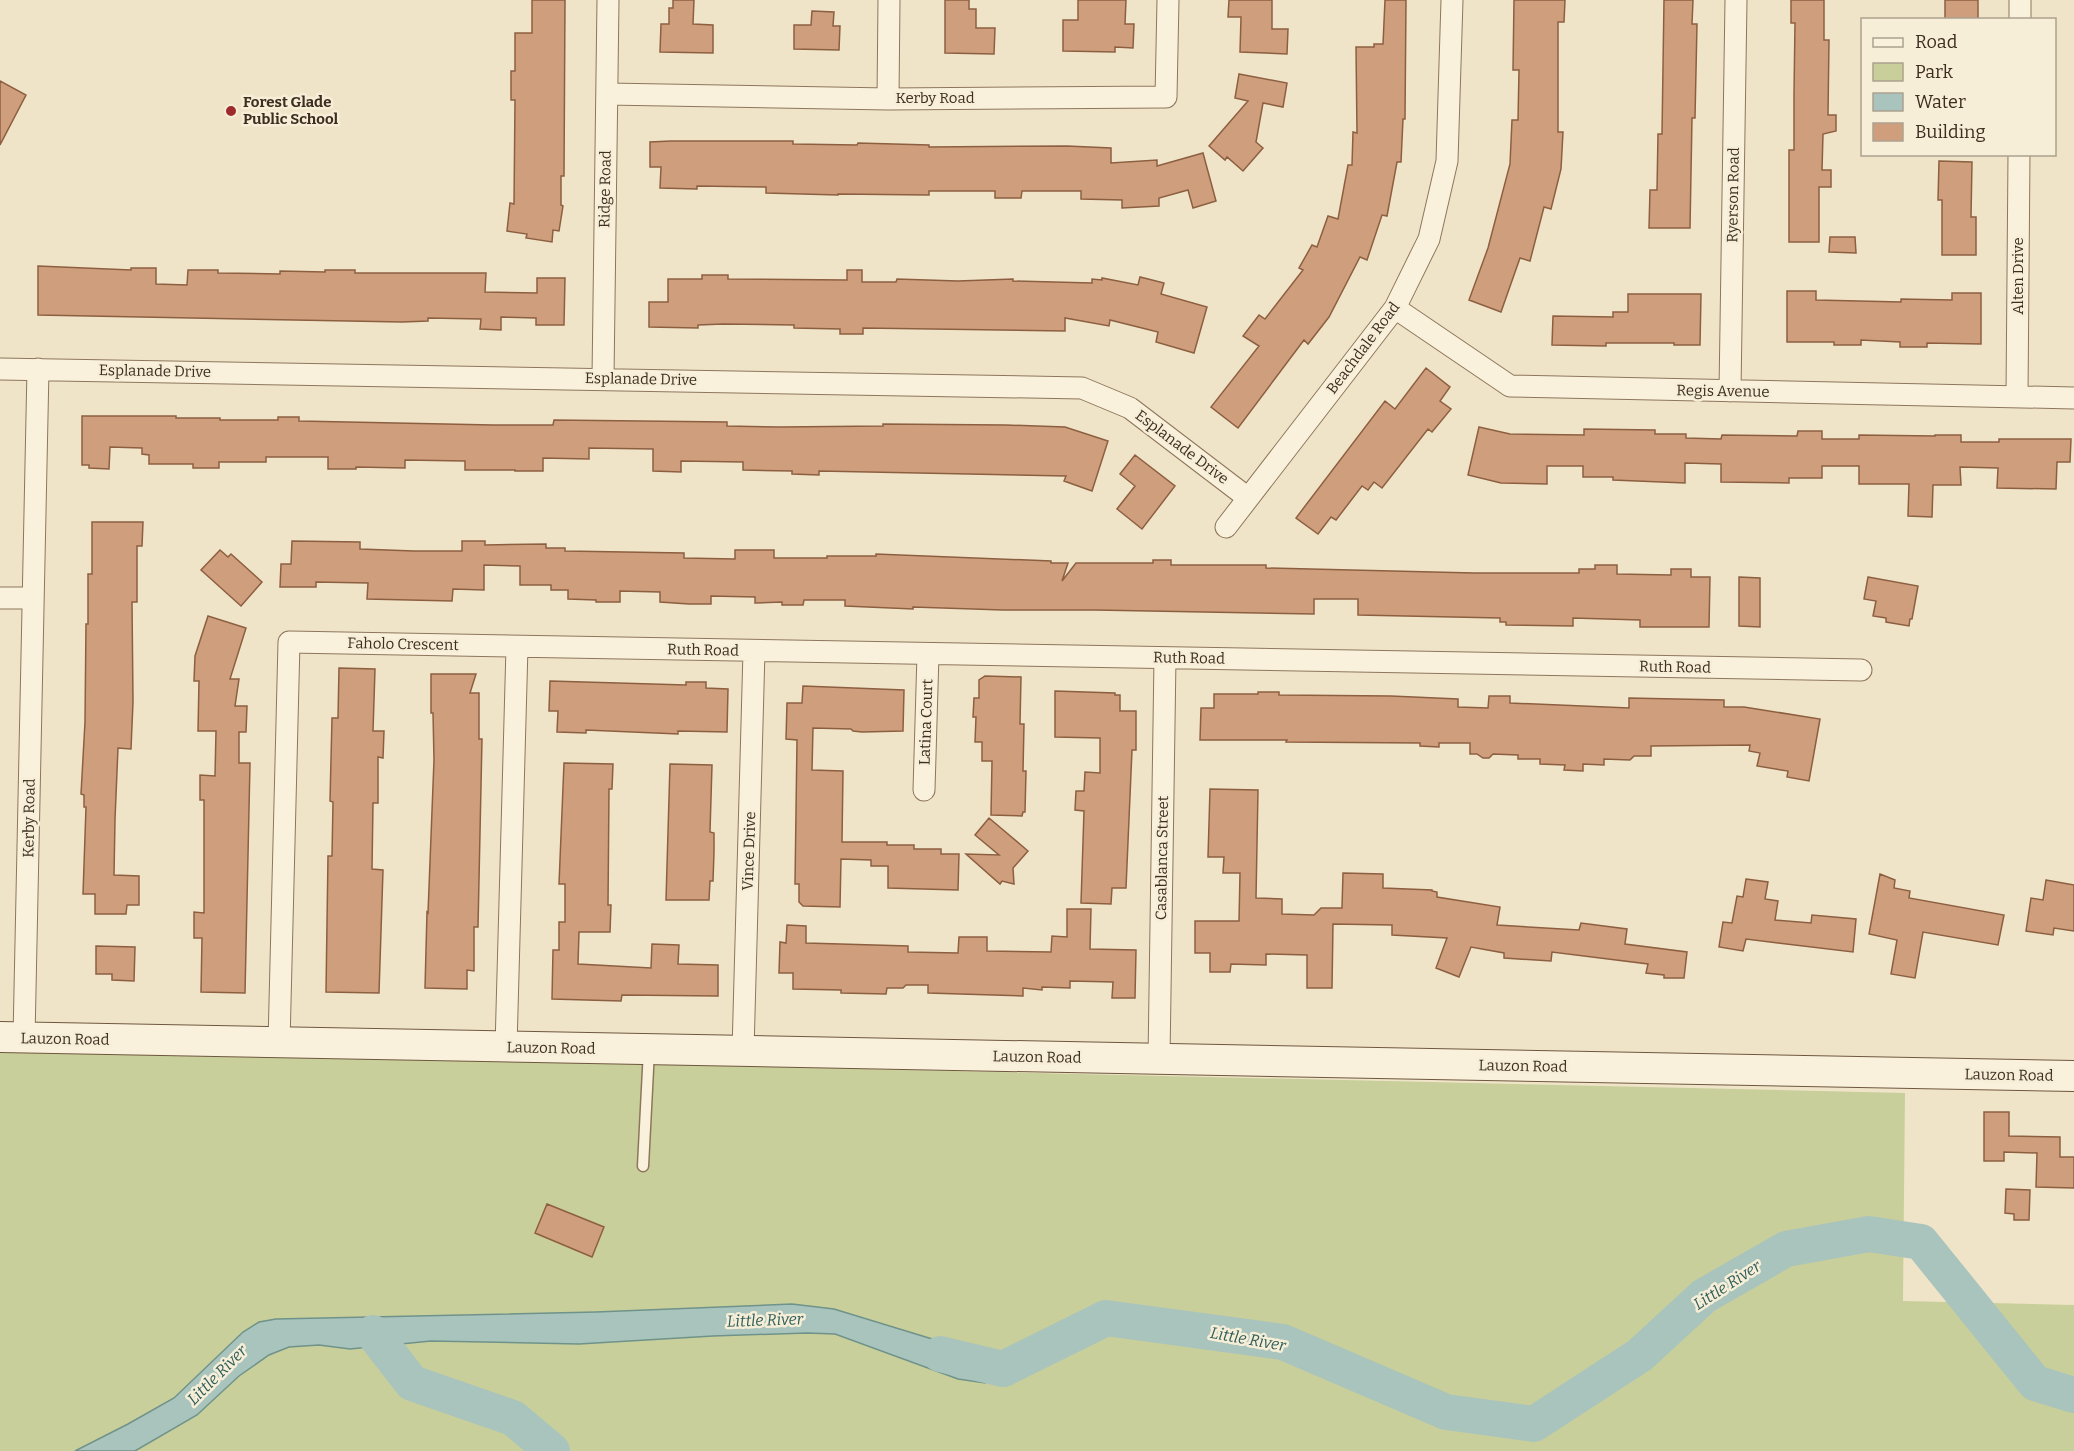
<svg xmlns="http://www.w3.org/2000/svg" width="2074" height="1451" viewBox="0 0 2074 1451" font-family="Bitter,serif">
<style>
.green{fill:#c9cf9b}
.water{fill:#a9c4bc;stroke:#6f938a;stroke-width:1.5}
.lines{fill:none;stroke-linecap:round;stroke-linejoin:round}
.river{stroke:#a9c4bc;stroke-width:36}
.building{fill:#cf9f7d;stroke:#8d5f41;stroke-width:1.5}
.lane-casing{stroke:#8d765c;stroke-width:13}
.street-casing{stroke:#8d765c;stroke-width:23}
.secondary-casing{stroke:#6f573f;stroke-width:32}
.lane{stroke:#faf1dc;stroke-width:10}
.street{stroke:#faf1dc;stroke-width:21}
.secondary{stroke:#faf1dc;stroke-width:30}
.poi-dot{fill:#9e2a2b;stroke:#f7eed8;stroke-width:2}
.labels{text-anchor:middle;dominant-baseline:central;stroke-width:5;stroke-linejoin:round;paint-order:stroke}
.street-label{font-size:15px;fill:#3d2e20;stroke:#f7eed8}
.poi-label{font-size:15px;font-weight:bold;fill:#3d2e20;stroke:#f7eed8;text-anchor:start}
.water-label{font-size:16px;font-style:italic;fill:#2f5d5a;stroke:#f7eed8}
</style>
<rect width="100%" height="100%" fill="#f0e4c8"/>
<path class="green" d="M0 1049 1905 1093 1903 1301 2074 1305V1451H0Z"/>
<path class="water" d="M792 1304 834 1309 929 1338 988 1354 985 1383 958 1379 835 1334 807 1333 713 1336 579 1344 431 1341 350 1349 319 1345 289 1347 269 1355 239 1376 197 1415 135 1451H75L128 1424 174 1398 243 1332 259 1322 276 1319 596 1312Z"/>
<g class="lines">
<path class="river" d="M373 1333 412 1383 513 1418 552 1451
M940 1354 1003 1369 1106 1318 1283 1342 1446 1412 1534 1424 1640 1355 1704 1296 1786 1249 1869 1234 1921 1242 2035 1383 2074 1395"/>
</g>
<path class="building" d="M532 0H565L564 176H561V205L563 206 559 231 553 230 552 242 526 238 527 234 507 231 510 203 514 204 515 100H511V71H515V33H532Z
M673 0H694L693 24 713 25V53L660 52 661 24H669V8H673Z
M945 0H969V9H976V28H995L994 54 945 53Z
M1078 0H1126L1125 24H1134L1133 48 1115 47V52L1063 51V20H1078Z
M1229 0H1272V29H1288L1287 54 1240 52 1241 17H1228Z
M1385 0H1406L1405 119H1403L1401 162H1397L1387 216 1382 215 1367 260 1360 257 1329 317 1308 344 1304 340 1238 428 1211 407 1259 346 1243 336 1259 315 1265 319 1303 270 1299 268 1312 245 1317 247 1328 216 1338 219 1348 165H1352L1353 132 1357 133 1356 47H1374V44H1383Z
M1514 0H1565L1564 22H1558V132H1563L1561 169 1551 209 1544 207 1530 261 1520 258 1501 312 1469 300 1488 248 1510 164 1512 120H1518L1519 70H1513Z
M1664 0H1693L1692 24H1697L1695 118H1692L1690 228H1649L1650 190H1657L1658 134H1662Z
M1791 0H1824V40H1829L1828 115H1836V131L1823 134 1822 170H1831V187H1819V242H1789V150H1794V94L1795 23H1791Z
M1945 0H1978V20H1945Z
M812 11 834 12 833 26H840L839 50 794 49V25H811Z
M1239 74 1287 83 1283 107 1263 103 1256 142 1263 148 1243 171 1227 157 1225 160 1209 146 1248 101 1235 98Z
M0 81 26 95 0 145Z
M671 141H793V144L857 145 858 143 929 145V147L1067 146 1111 148V163L1157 160V166L1203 153 1216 201 1193 208 1188 190 1159 198V206L1122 208V200L1081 199V191H1022L1021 198H995V191H929V195L838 194V195L766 193V187L697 186V189L660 188 661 167H650V142Z
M1939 161 1972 162 1971 217H1976V255H1942V200H1938Z
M1830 237H1855L1856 253 1829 252Z
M38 266 131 270V268H156V284L187 285 188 270H218V273L280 274V271L325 272V270H355V273H486L485 292 537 293V278H565L564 325H536V318L501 317V330L480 329 481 319 428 318V321L402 322 38 315Z
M847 270H862V282H896L897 279 958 281 1013 279V281L1092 283V279L1102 280V278L1138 285 1140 277 1164 283 1161 294 1207 307 1194 353 1156 342 1158 332 1110 320 1109 326 1065 318V331L863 328V334H840V329L794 328V325L723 324 698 325V328L649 327V302H668V279H702V275H728V279L847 280Z
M1787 291H1816V300L1901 302V299L1952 300V293H1981V344L1927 343V347H1900V342L1861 340V345H1834V342H1787Z
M1628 294H1701L1700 345H1674V343H1606V346L1552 345 1553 316 1613 317V312H1628Z
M1426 368 1450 387 1440 401 1451 409 1432 432 1428 429 1382 488 1374 482 1368 490 1362 486 1336 520 1331 517 1318 534 1296 518 1385 401 1395 409Z
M82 416H176V418H220V420H278V417H299V421L493 425H553L554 420 727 422V426L779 427 883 426V424L1006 425 1065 427 1108 441 1092 491 1064 481 1066 476 819 471V475L792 474V471L743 470V462L681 461V472L653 471V449L589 448V459L543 458V471H515V470H465V461L405 460V468L356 467V469H328V457H266V462H219V468H193V464H149V455L142 454V448L110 447 109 469 89 468V465H82Z
M1479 427 1510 434 1584 435V429L1655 430V434H1686V438L1721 439 1722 435 1797 436 1798 431H1822V439H1859V435L1935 436V435H1961V442H1999V439H2071L2070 462H2057L2056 489 1997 488 1998 468 1960 467 1961 485H1933L1932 517 1908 516 1909 484H1859V466H1822V478H1789V483L1721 482V464L1685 463V483L1613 480V477H1583V466H1547V484L1501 483 1468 475Z
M1135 455 1175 486 1142 529 1117 509 1135 486 1120 474Z
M92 522H143L142 546H137V602H132L133 702 131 749 118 748 115 819 114 875 139 876V905H127L126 914H95V894H83L86 807H84V795L81 794 85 722 86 624H88V574H92Z
M292 541 360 542V549L414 551H462V541H485V545L546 544V548H565V551L684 553V558L735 559V550H774V558H827V556H876V554L1051 561V563H1068L1062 581 1076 563H1153V560H1171V565H1266V568L1474 573H1579V569H1595V565H1617V574L1671 575V569H1691V577H1710L1709 627H1640V620L1573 618V626L1506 625V622H1500V618L1358 615V599H1314V614L1095 610H1003L913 607V609L845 606V600H804L803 605H782V602L755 603V597L711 596V604H689L660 602V592L620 591V602H596V600L568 599V590H551V585H520V566L484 565V590L453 589 452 601 367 599 368 583 316 582V587H280L281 564H291Z
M220 550 228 557 231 554 262 582 241 606 201 570Z
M1739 577 1760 578V627L1739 626Z
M1868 577 1918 586 1912 619H1910L1909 626 1886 622V618L1873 616 1876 601 1864 599Z
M208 616 246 628 230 679H239L235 706H247L246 732H239V763H250L245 993 201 992 202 938H194V912L204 913V800H200V775L215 776 216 731H198L199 681H194L195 656Z
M339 668 375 669 373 731H384L383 758 378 757V803H373L372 869 383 870 379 993 326 992 328 856H332L333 802 330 801 332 718H338Z
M431 674H476L470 693H479V739H482L478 927H474V971L467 970V989L425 988 427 912 428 913 434 760 433 713H431Z
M985 676 1021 677 1020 724H1024L1023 771H1026L1025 812H1023L1022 816 991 815 992 761H982V742H975L976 717H973L974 698H979V680Z
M550 681 686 685V682H706V688L728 689 727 732 678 731V734L586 730V733L557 732 558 711H549Z
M803 686 904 690 903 731 862 732 853 731 851 729 813 728 812 770 843 771 842 842H887V845H914V849H941V854H959L958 890 888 888V866H871V860L841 859 840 907 803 906 799 902V884H795L797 740 786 739 787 703H802Z
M1055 691 1115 693V695H1120V711H1136V750H1132L1126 888H1112L1111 904 1081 903 1084 811 1075 810 1076 791H1084L1085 772 1100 773V738L1055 737Z
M1258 692H1279V695L1391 696 1458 699V707L1488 708 1489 696H1510V703L1629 708V698L1724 700V707H1744L1820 719 1809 781 1787 777 1788 771 1757 766 1760 753 1749 751 1750 745 1651 746V756H1634L1630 760 1604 759V765L1583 764V771L1564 770 1565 765 1540 764V759H1518V755L1493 754 1489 758H1483L1477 754H1470V743H1439V747L1420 746V743L1286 742 1287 740H1200L1201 708H1214V694H1258Z
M564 763 613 764 612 789H609L608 905H611L610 932H579L578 964 651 968 652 944 679 945 678 964 718 965V996L622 995 621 1001 552 999 553 950H559V922H565V884H559Z
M670 764 712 765 710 832 714 833V852L713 881H710L709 900H666Z
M1210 789 1258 790 1256 898 1282 899V914L1314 915 1321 908H1342L1343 873 1383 874V888L1432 890V891L1437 892V897L1500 907 1497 925 1579 930 1581 923 1627 929 1625 944 1687 952 1684 978H1664V975L1646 973 1648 964 1552 952 1551 961 1504 958V953L1471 947 1459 977 1436 968 1447 938 1392 935V925L1333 924 1332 988H1307V955L1266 954V965L1231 964 1230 972H1210V953H1195V921H1239L1240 873H1223L1224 857H1208Z
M989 818 1028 851 1013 868 1014 884 1002 881 1000 884 966 854 999 855 975 835Z
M1880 874 1895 880 1894 888 1910 891 1909 898 2004 915 1998 945 1923 932 1915 978 1891 974 1897 940 1869 934Z
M1746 879 1768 882 1765 899 1778 901 1775 920 1811 923 1812 915 1856 919 1853 952 1746 939 1743 951 1719 947 1723 922 1732 923 1737 896 1743 897Z
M2046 880 2074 885V931L2054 928 2053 935 2026 931 2031 898 2043 900Z
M1067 909H1091L1090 949 1136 950 1135 998H1112L1113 982 1070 981V988L1042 987V990L1023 988V996L928 993V985H906L903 988H887L886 994 841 993V990L793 989V973H779L780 942 786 943 787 925 806 926V943L908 946V952L958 953 959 937H987V951L1051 952 1052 936 1067 937Z
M96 946 135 947 134 981 112 980V974H96Z
M1984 1112H2009V1136L2060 1137V1157H2074V1188L2036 1187 2037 1153 2004 1152V1161H1984Z
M2006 1189 2030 1190 2029 1220H2014V1214L2005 1213Z
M547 1204 604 1227 592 1257 535 1233Z"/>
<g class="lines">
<g class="lane-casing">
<path id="lane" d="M643 1166 649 1050"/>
</g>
<g class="street-casing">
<path id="street" d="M2020 20V0
M607 94 888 99 1166 97 1168 0
M888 99 889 0
M1395 308 1510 386 2074 398
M0 369 1082 388 1130 408 1248 498
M603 378 608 0
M1730 391 1736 0
M2017 397 2019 154
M1226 527 1395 308 1429 239 1447 161 1452 0
M0 598H33
M924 790 928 654
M24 1038 38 369
M279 1043 289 642 1861 670
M506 1047 517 647
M743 1051 754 651
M1159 1059 1165 658"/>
</g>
<g class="secondary-casing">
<path id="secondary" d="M0 1037 2074 1076"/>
</g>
<use href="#lane" class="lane"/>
<use href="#street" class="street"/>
<use href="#secondary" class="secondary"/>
</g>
<circle class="poi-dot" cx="231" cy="111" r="6"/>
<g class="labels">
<g class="street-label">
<text x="935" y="98">Kerby Road</text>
<text transform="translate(605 189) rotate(-89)">Ridge Road</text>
<text transform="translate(1733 195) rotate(-89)">Ryerson Road</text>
<text transform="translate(2018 276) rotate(-90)">Alten Drive</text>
<text transform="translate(1363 348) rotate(-53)">Beachdale Road</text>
<text transform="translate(155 371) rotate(1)">Esplanade Drive</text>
<text transform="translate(641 379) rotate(1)">Esplanade Drive</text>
<text transform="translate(1723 391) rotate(1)">Regis Avenue</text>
<text transform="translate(1182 447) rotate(37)">Esplanade Drive</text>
<text transform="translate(403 644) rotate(1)">Faholo Crescent</text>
<text transform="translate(703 650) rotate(1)">Ruth Road</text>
<text transform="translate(1189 658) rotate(1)">Ruth Road</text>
<text transform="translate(1675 667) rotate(1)">Ruth Road</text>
<text transform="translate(926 722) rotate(-88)">Latina Court</text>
<text transform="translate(29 818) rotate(-89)">Kerby Road</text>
<text transform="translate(749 851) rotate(-88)">Vince Drive</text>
<text transform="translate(1162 858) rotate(-89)">Casablanca Street</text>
<text transform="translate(65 1039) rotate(1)">Lauzon Road</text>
<text transform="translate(551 1048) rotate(1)">Lauzon Road</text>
<text transform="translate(1037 1057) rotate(1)">Lauzon Road</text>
<text transform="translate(1523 1066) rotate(1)">Lauzon Road</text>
<text transform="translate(2009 1075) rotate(1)">Lauzon Road</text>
</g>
<g class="poi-label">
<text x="243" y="102">Forest Glade<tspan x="243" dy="17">Public School</tspan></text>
</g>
<g class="water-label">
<text transform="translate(1727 1285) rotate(-33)">Little River</text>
<text transform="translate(765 1320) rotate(-2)">Little River</text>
<text transform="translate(1248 1339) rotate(10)">Little River</text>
<text transform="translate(217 1375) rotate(-45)">Little River</text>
</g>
</g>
<rect x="1861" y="18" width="195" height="138" fill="#f7eed8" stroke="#ada18e" stroke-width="1.5"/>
<rect x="1873" y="38" width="30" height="9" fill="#faf1dc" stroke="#ada18e" stroke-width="1.5"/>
<text x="1915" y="48" font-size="18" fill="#3d2e20">Road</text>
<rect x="1873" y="63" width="30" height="18" fill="#c9cf9b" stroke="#ada18e" stroke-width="1.5"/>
<text x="1915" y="78" font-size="18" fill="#3d2e20">Park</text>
<rect x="1873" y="93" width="30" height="18" fill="#a9c4bc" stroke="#ada18e" stroke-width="1.5"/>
<text x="1915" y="108" font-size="18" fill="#3d2e20">Water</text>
<rect x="1873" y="123" width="30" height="18" fill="#cf9f7d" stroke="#ada18e" stroke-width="1.5"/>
<text x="1915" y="138" font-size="18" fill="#3d2e20">Building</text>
</svg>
